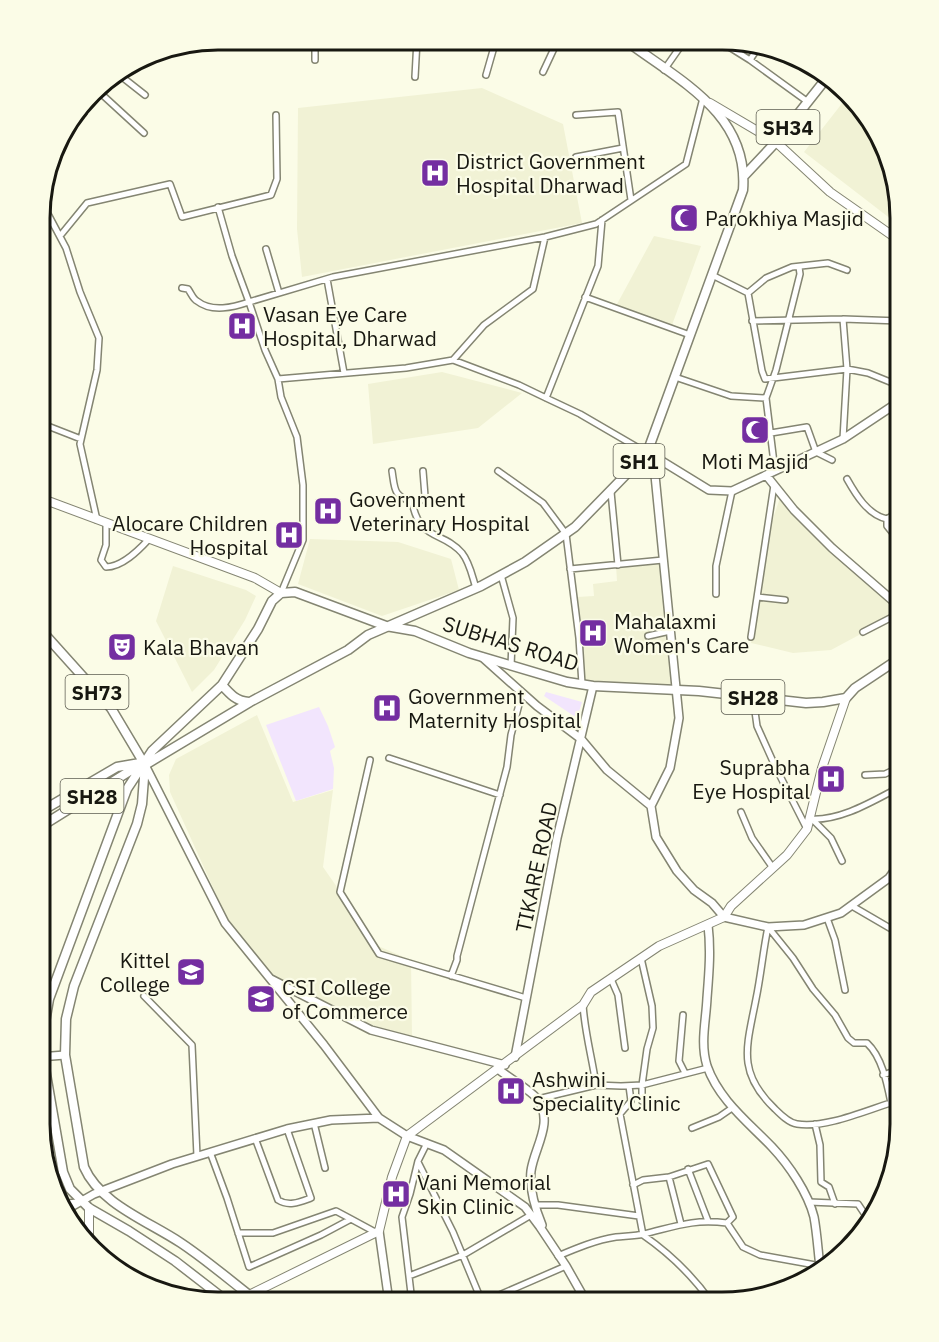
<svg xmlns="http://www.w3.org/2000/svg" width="939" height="1342" viewBox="0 0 939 1342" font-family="'IBM Plex Sans',sans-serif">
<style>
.built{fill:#f1f2d5}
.green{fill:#f2e5fd}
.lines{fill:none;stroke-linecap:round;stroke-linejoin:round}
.minor-casing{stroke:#848572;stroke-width:8}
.tertiary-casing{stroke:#848572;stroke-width:10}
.secondary-casing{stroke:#848572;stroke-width:10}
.primary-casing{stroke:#848572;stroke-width:11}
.minor{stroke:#fff;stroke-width:5}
.tertiary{stroke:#fff;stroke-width:7}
.secondary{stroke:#fff;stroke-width:8}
.primary{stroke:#fff;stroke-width:8}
.labels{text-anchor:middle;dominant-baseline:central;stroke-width:4.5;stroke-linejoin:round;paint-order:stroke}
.shield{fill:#fbfce7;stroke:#5c5c51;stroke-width:1.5}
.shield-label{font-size:20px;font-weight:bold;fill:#181811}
.poi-label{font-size:21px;fill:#181811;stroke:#fbfce7;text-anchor:start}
.street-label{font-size:21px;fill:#181811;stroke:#fbfce7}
.rim{fill:none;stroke:#181811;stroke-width:3}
</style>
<rect width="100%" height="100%" fill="#fbfce7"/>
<path class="built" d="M482 88 563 124 582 223 302 277 297 229 298 108Z
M847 97 882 139 900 217V226L804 152Z
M654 236 701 246 672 325 616 306Z
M442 372 522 393 478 428 373 444 368 384Z
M781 495 794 510 900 607V613L831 650 793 653 751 643 767 536Z
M310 539 398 542 451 559 459 590 382 616 298 584Z
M660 560 674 687 584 681 577 597 594 596 593 584 617 581 616 565Z
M173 566 246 590 256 596 245 620 214 670 192 692 156 621Z
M257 715 293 802 333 790 323 867 378 946 411 960 412 1036 375 1026 269 975 229 923 170 792 169 775 176 759Z"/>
<path class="green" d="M546 692 582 702 577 718 544 696Z
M319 707 328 726 335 747 330 751 334 768 333 789 296 801 266 725Z"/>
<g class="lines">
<g class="minor-casing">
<path id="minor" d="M315 39V60
M718 40 750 60 808 102
M750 60 759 46
M664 70 685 40
M543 72 558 40
M117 73 145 95
M486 75 496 40
M415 77 417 40
M96 89 144 133
M78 110 84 113
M576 115 618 112 631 200
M576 157 623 148
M41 201 66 248 80 292 99 338 97 370 80 444 97 520
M60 236 87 203 170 184 182 217 271 195 277 179 276 115
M266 249 279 293
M712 275 748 293
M327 279 344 373
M182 288 188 289C191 293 193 299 197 301 212 313 234 307 249 302L232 256 218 207
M748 293 762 371 765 379 847 369 868 373 900 386
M748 293 766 278 792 267 828 263 847 270
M585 297 690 335
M843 319 900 321
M752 321 843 319 847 369 843 439
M453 360 484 325 533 289 545 237
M675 377 731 396 766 398
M278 379 406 368 453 360 519 385 546 398 580 414 647 453
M546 398 598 266 602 220
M893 406 900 438
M40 423 81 439
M771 433 807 427 816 452 832 460
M392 471C395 490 393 495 412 502
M423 471 425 496 420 501 412 502C420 542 442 530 462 553 470 563 472 576 476 588
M498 471 543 503 566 534 579 638 582 684
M775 471 766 398 776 370 800 274 799 267
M847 479C856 495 868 515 887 519
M611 492 618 565
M106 523V545L101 560 106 567C122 567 138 551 149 539
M900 542 887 526V519L900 511
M570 569 663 560
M501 575 513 618 511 666
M281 593 303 540V485L297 437 281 397 278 379 265 350 249 302 333 277 545 237 596 224 686 164 703 98
M716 594V566L732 491
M758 597 785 600
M863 632 900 613
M648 636 670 631
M751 637 774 485
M753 697 757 726 775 766 807 829
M389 758 500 795
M370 760 340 892 379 954 526 998
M865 775 885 774 900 767
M741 812 752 838 773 868
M810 819C841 821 873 801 900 787
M813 820 831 838 842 861
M852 906 900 934
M827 918 835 940 845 990
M768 927C763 951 761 975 756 999 747 1046 736 1072 775 1109 781 1115 789 1123 797 1124 827 1129 871 1108 900 1100
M768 927 793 958 813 989 835 1015 848 1038 854 1043H867C882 1057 887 1083 891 1103
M641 958 652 1006 653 1028 647 1049 642 1085V1101
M451 976 457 960V956L507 767 511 735 522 693
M611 979 618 995 625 1048
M144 996 192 1045 197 1156
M583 1005C585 1034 592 1057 596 1085
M683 1015 679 1061 685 1073
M883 1075 900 1069
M629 1086 631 1101 620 1114 643 1235C669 1253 693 1276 712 1303
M538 1099 596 1085 621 1086 642 1085 708 1068
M314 1123 325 1168
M815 1124 820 1145 821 1182 829 1187 835 1204
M692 1128 719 1117 732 1108
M255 1138 278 1200C289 1207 300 1202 311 1198L287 1129
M210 1152 227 1198 249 1267 321 1235 351 1219 375 1232
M418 1162 453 1232 482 1302
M688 1169 708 1221
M669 1177 681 1224
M633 1185 643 1180 669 1177 708 1164 733 1217 727 1223
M809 1202 858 1204 870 1222
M535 1205H558L639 1216
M238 1233H273L336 1211 351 1219
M558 1256C577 1248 596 1240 616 1237 625 1236 635 1236 644 1234 677 1226 692 1219 727 1223L743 1247 760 1255 821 1266
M409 1276 463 1255 531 1215
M412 1302 402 1217 410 1194 418 1161 427 1143
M483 1302 566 1266"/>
</g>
<g class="tertiary-casing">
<path id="tertiary" d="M652 455 709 490 732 491 843 439 900 401
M766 475 794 510 832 548 900 607
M482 657 537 706 581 739 607 770 651 806 656 837 677 871 694 890 712 903 724 917 768 927 804 925 841 913 889 878 900 863
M145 765 225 923 324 1045 379 1118 407 1136 444 1150 525 1207 540 1227 566 1266 587 1303
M651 806 670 768 679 718 653 455
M708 925C711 950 709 973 707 998 706 1021 700 1043 707 1066 719 1100 748 1122 772 1147 789 1165 808 1193 814 1217 817 1233 818 1251 820 1267
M271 979 371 1030 505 1065
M39 1057 65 1055
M515 1057 557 838 593 686
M498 1069C506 1076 534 1092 538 1100 554 1123 534 1148 531 1171 529 1189 535 1208 542 1225
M58 1205 77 1203
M64 1211 94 1194 172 1164 287 1129 331 1120 379 1118
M379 1231 389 1302"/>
</g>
<g class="secondary-casing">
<path id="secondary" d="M710 103 776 142 830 192 900 241
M40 498 255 578 281 593
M89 1239V1208
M249 1295 379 1231 392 1177 407 1136 583 1005 591 992 659 946 724 917 731 906 787 855 807 829 822 768 846 698"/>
</g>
<g class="primary-casing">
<path id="primary" d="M744 176 776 142 829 75
M40 629 111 708 145 765
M222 685C230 694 236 701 249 702
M40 812 117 767 140 763
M40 827 141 764
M228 1302 175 1261 129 1231 89 1208 70 1189 63 1172 43 1057V1034L49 999 127 789 152 751 222 685 258 629 272 601 281 593 295 592 386 626 415 631 469 653 567 682 593 686 699 691 806 703 823 702 846 698 855 688 900 658
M258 1302C232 1282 208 1261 181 1243 148 1221 100 1204 84 1167L65 1055 66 1019 74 986 137 824 142 804 145 765 250 702 348 650 368 635 481 586 525 562 575 527 647 453 743 190C749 113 678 80 625 40"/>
</g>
<use href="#minor" class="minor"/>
<use href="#tertiary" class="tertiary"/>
<use href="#secondary" class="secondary"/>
<use href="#primary" class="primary"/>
</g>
<defs>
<g id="hospital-square" transform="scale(1.5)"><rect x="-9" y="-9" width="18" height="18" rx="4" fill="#742ea1" stroke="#fbfce7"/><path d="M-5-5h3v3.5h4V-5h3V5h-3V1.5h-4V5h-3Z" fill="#fff"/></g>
<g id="mosque-square" transform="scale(1.5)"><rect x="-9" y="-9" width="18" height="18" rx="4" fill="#742ea1" stroke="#fbfce7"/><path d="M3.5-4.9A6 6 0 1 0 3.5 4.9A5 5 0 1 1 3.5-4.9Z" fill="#fff"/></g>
<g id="theatre-square" transform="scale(1.5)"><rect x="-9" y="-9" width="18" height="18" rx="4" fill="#742ea1" stroke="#fbfce7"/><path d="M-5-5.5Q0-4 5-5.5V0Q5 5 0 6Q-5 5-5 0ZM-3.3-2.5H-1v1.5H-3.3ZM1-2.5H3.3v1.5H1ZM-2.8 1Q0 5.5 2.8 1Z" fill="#fff"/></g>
<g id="university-square" transform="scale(1.5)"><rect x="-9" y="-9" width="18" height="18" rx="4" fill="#742ea1" stroke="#fbfce7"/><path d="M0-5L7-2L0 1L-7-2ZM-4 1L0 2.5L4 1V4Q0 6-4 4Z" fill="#fff"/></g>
</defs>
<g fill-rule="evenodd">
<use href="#hospital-square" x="435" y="173"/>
<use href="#mosque-square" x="684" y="218"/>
<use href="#hospital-square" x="242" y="326"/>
<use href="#mosque-square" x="755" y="430"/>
<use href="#hospital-square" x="328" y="511"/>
<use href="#hospital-square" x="289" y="535"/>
<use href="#hospital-square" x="593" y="633"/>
<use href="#theatre-square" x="122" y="647"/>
<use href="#hospital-square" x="387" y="708"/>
<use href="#hospital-square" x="831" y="779"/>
<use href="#university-square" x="191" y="972"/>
<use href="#university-square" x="261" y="999"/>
<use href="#hospital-square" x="511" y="1091"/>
<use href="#hospital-square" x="396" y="1194"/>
</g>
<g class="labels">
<g class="shield">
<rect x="756.5" y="110" width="63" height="34" rx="4.5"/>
<rect x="613.5" y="444" width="51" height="34" rx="4.5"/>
<rect x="65.5" y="675" width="63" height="34" rx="4.5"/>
<rect x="721.5" y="680" width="63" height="34" rx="4.5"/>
<rect x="60.5" y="779" width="63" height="34" rx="4.5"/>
</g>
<g class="shield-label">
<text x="788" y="127">SH34</text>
<text x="639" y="461">SH1</text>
<text x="97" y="692">SH73</text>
<text x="753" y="697">SH28</text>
<text x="92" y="796">SH28</text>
</g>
<g class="poi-label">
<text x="456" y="161">District Government<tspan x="456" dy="24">Hospital Dharwad</tspan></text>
<text x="705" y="218">Parokhiya Masjid</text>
<text x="263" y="314">Vasan Eye Care<tspan x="263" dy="24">Hospital, Dharwad</tspan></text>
<text x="755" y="461" text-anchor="middle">Moti Masjid</text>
<text x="349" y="499">Government<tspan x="349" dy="24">Veterinary Hospital</tspan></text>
<text x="268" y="523" text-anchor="end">Alocare Children<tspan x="268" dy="24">Hospital</tspan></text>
<text x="614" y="621">Mahalaxmi<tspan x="614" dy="24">Women's Care</tspan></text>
<text x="143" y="647">Kala Bhavan</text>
<text x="408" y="696">Government<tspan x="408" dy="24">Maternity Hospital</tspan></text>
<text x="810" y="767" text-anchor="end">Suprabha<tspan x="810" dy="24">Eye Hospital</tspan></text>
<text x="170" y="960" text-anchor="end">Kittel<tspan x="170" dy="24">College</tspan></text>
<text x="282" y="987">CSI College<tspan x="282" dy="24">of Commerce</tspan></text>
<text x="532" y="1079">Ashwini<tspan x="532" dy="24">Speciality Clinic</tspan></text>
<text x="417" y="1182">Vani Memorial<tspan x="417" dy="24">Skin Clinic</tspan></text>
</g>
<g class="street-label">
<text transform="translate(511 643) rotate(17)">SUBHAS ROAD</text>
<text transform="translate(536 867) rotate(-78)">TIKARE ROAD</text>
</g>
</g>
<path d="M0 0H939V1342H0ZM218 50H722A168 168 0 0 1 890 218V1124A168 168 0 0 1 722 1292H218A168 168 0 0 1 50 1124V218A168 168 0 0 1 218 50Z" fill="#fbfce7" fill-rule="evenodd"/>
<path class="rim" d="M218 50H722A168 168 0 0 1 890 218V1124A168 168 0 0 1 722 1292H218A168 168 0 0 1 50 1124V218A168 168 0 0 1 218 50Z"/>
</svg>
